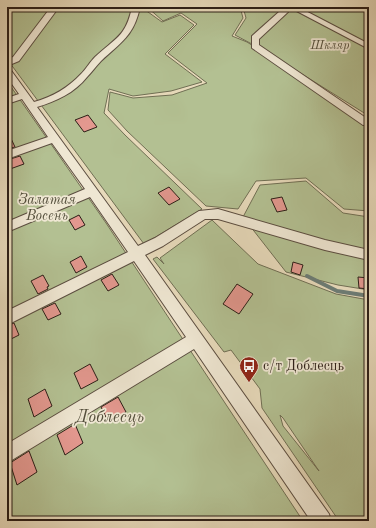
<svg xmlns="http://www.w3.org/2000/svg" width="376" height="528" viewBox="0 0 376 528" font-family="'Old Standard TT',serif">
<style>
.green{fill:#b3c092;stroke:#706f54;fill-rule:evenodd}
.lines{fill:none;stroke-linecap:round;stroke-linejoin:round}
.stream{stroke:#6c7c75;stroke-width:4}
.building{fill:#e3988f;stroke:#2c1e17}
.minor-casing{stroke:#5b4d40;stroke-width:2}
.minor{fill:#efe7d3;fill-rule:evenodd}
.labels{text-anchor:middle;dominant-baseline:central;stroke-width:3.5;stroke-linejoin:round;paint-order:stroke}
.far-park-label{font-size:12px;font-style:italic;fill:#544f3c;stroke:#efe7d3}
.park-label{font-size:14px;font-style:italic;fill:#544f3c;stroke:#efe7d3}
.poi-label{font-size:14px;fill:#2c1e17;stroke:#efe7d3;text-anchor:start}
.near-park-label{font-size:17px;font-style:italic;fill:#544f3c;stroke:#efe7d3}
</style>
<rect width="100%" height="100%" fill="#e7dabb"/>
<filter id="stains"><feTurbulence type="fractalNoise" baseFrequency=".005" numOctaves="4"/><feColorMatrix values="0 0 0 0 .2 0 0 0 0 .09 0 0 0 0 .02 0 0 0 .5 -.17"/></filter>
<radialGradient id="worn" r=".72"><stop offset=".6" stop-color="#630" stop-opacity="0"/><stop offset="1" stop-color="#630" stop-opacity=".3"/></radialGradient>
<path class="green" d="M7 7H141L162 22 180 15 194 25 165 54 202 82 171 91 133 96 109 89 104 113 125 135 202 209 144 244 7 59Z
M147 7H240L243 18 232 36 247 42 369 120V211L344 209 306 178 256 181 238 209 206 206 127 131 108 110 110 92 133 98 172 95 207 83 168 53 197 24 181 13 163 21Z
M243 7H369V116L265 51 235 35 246 18Z
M7 81 106 223 303 521H7Z
M306 181 343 213 369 217V290L338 285 286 272 243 217 260 185Z
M212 220 258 264 336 294 369 300V521H339L262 408 260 389 231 350 224 352 153 259 157 257 164 264 160 258ZM280 415 283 418 319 471 283 426Z"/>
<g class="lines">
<path class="stream" d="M307 276 337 291 369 296"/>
</g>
<path class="building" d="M88 115 97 127 84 132 75 120Z
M7 130 15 147 7 149Z
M20 156 24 164 10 169 7 160Z
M169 187 180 199 169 205 158 193Z
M282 197 287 210 277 212 271 199Z
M79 215 85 225 75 230 69 220Z
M81 256 87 267 76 273 70 262Z
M293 262 303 265 300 275 291 272Z
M112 274 119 285 108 291 101 280Z
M43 275 49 286 47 287 48 289 38 294 31 281Z
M358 277 369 278V289L359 288Z
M237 284 253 294 239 314 223 304Z
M55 303 61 314 48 320 42 309Z
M14 323 19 335 7 341V326Z
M90 364 98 380 81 389 74 373Z
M45 389 52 406 34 417 28 399Z
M118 397 126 412 109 423 101 407Z
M75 424 83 443 65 455 57 435Z
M29 451 37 472 17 485 10 463Z"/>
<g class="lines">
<g class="minor-casing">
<path id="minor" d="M51 7H59L19 61 7 66V60L13 57Z
M132 7H140C134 36 121 42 101 61 96 66 92 72 87 77 74 93 57 101 37 107L138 246 155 238 199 211 218 209 325 240 369 250V260L325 250 218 219H205L163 246 145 255 329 514 331 521H311L194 349 7 463V444L186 337 134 261 7 325V311L128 252 90 197 7 232V222L85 189 52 143 7 159V151L48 137 22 99 7 104V98L19 94 7 77V68L10 69 34 102C52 97 68 88 81 74 86 69 90 62 95 57 115 38 126 37 132 7Z
M280 7H288V12L259 39V45L369 120V125H363L252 48V36L280 11Z
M289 7H298L369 44V49Z"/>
</g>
<use href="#minor" class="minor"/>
</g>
<defs>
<g id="bus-pin" transform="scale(1)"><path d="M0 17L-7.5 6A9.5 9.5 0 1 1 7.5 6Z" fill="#8f2418" stroke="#efe7d3"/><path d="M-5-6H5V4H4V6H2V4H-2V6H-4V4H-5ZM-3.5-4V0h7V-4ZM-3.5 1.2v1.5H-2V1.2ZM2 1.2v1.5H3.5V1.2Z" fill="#fff"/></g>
</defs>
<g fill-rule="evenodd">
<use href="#bus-pin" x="249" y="366"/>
</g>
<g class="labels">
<g class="far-park-label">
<text x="330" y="46">Шкляр</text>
</g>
<g class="park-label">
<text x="47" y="200">Залатая<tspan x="47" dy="16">Восень</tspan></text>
</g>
<g class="poi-label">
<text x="263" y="366">с/т Доблесць</text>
</g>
<g class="near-park-label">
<text x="110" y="417">Доблесць</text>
</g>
</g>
<rect width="376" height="528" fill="none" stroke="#e7dabb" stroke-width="24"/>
<rect x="8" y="8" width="360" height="512" fill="none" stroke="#2c1e17" stroke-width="2"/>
<rect x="12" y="12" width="352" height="504" fill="none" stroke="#2c1e17"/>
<rect width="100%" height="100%" filter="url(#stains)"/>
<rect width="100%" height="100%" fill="url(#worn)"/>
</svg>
